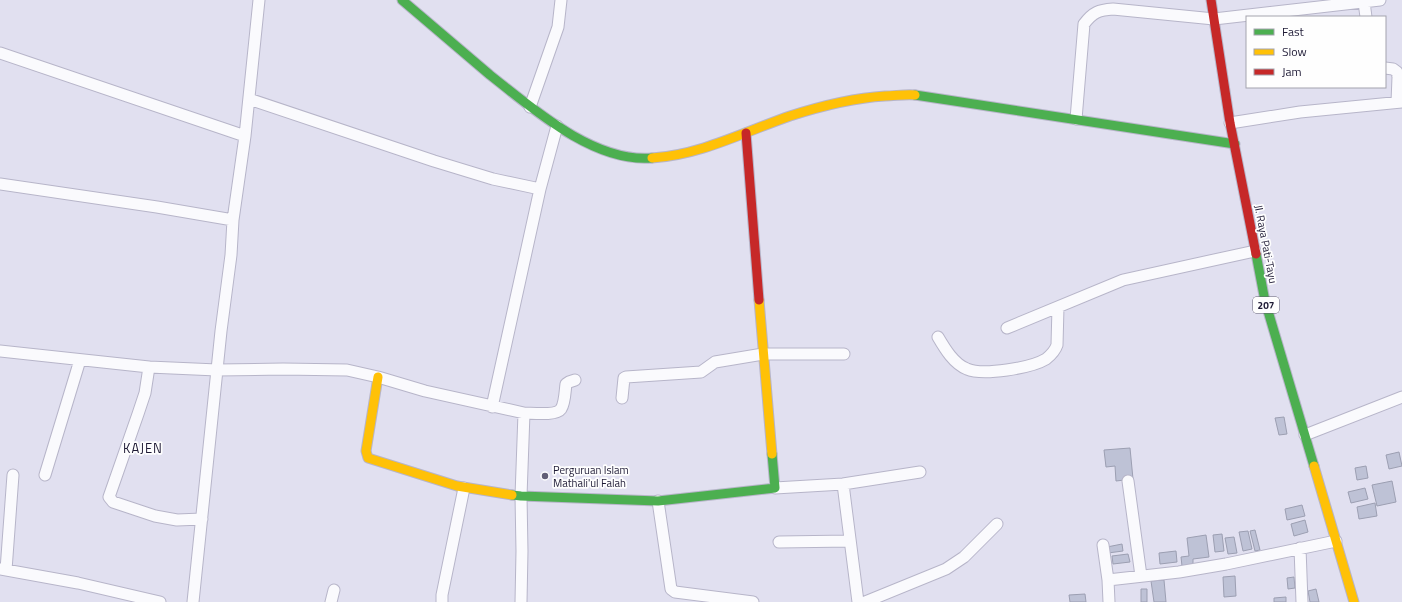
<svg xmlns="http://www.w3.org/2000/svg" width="1402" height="602" viewBox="0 0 1402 602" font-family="'Titillium Web',sans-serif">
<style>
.building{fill:#bec2d6;stroke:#9c9fb2}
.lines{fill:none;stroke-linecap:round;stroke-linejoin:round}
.street-casing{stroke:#b7b5c9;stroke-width:13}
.fast-casing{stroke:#b7b5c9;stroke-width:11}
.slow-casing{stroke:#b7b5c9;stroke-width:11}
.jam-casing{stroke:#b7b5c9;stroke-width:11}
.street{stroke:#fafafd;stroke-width:11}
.fast{stroke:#4caf50;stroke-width:9}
.slow{stroke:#ffc107;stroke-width:9}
.jam{stroke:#c62828;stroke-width:9}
.poi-dot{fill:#625f76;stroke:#fefefe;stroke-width:1.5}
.labels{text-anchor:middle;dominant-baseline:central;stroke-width:3.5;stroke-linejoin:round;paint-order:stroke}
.shield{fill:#fefefe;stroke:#615e71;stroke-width:1}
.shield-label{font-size:10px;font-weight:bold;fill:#1e1a35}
.street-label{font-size:11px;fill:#1e1a35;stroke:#fefefe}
.poi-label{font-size:11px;fill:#1e1a35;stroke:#fefefe;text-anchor:start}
.quarter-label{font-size:13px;letter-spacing:1px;fill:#1e1a35;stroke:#fefefe}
</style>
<rect width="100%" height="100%" fill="#e1e0f0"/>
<path class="building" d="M1284 417 1287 434 1279 435 1275 418Z
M1130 448 1133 479 1116 481 1115 466 1106 467 1104 450Z
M1399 452 1402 466 1389 469 1386 455Z
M1366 466 1368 478 1357 480 1355 468Z
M1392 481 1396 502 1377 506 1372 485Z
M1365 488 1368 499 1351 503 1348 492Z
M1375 503 1377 516 1359 519 1357 507Z
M1302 505 1305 516 1287 520 1285 509Z
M1305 520 1308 532 1294 536 1291 524Z
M1255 530 1260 550 1255 551 1250 531Z
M1248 531 1252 549 1243 551 1239 532Z
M1222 534 1224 551 1215 552 1213 535Z
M1206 535 1209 557 1193 559V564L1182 566 1181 557 1189 556 1187 538Z
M1234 537 1237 553 1228 554 1225 538Z
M1122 544 1123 551 1108 553 1107 547Z
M1176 551 1177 562 1160 564 1159 553Z
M1128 554 1130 562 1113 564 1112 556Z
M1235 576 1236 596 1224 597 1223 577Z
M1294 577 1295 588 1288 589 1287 578Z
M1164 580 1166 602H1154L1151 581Z
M1141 589H1147V602H1141Z
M1316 589 1319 602H1310L1308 591Z
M1085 594 1086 602H1070L1069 595Z
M1286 597V602H1274V598Z"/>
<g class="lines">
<g class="street-casing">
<path id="street" d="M1364 2 1366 17
M0 53 245 136
M1385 68 1393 69 1397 72 1398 77 1397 102
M249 99 434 161 493 179 540 189
M530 107 558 27 561 0
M1076 119 1084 24C1093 12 1099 10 1113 9L1214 19 1380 0
M1230 123 1300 112 1402 102
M0 184 157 207 233 220
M1007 328 1123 280 1255 251
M938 337C945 349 954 364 967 369 983 376 1031 368 1046 359 1051 355 1055 351 1057 345L1058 307
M0 351 149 367 217 370 283 369 347 370 378 377 425 391 524 413 521 496 522 551 521 602
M149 367 145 393 138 414 109 497 113 502 155 516 177 520 202 519
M622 398 624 378 626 377 701 372 715 362 763 354H844
M492 407 540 189 557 126
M524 413C532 413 556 416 561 409 565 403 565 391 566 384L569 382 575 380
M1305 435 1402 397
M45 475 80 360
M1128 481 1141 576
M843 484 858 602
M775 488 843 484 920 472
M658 501 671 589 675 592 753 602
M779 542 850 541
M1103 545 1108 580 1109 602
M1300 548 1302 602
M0 569 78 583 160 602
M6 570 13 475
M1108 580 1179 572 1226 564 1336 541
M193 602 221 331 231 255 233 220 245 136 259 0
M331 602 334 590
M442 602V595L464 488
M865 602 946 569 964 557 997 524"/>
</g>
<g class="fast-casing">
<path id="fast" d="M402 0C431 25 461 50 490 75 533 109 594 163 652 158
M915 95 1235 144
M1256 254 1265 301 1314 466
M512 495 521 496 658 501 775 488 772 454"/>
</g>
<g class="slow-casing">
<path id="slow" d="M652 158C700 155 744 132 790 116 821 106 853 98 885 96 895 96 905 94 915 95
M759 300 772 454
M378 377 366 451 368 458 457 486 512 495
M1314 466 1354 602"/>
</g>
<g class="jam-casing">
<path id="jam" d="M1211 0 1230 123 1256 254
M746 133 759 300"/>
</g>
<use href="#street" class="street"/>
<use href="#fast" class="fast"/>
<use href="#slow" class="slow"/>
<use href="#jam" class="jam"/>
</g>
<circle class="poi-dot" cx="545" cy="476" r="4"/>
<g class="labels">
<rect class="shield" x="1253" y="297" width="26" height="16" rx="3"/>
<g class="shield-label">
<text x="1266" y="305">207</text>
</g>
<g class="street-label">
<text transform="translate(1266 244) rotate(79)">Jl. Raya Pati-Tayu</text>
</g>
<g class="poi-label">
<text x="553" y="470">Perguruan Islam<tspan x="553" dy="13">Mathali'ul Falah</tspan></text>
</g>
<g class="quarter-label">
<text x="143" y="448">KAJEN</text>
</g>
</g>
<rect x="1246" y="16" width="140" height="72" fill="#fefefe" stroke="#a4a3ae"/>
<rect x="1254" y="29" width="20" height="6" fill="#4caf50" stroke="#a4a3ae"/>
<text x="1282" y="36" font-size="12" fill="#1e1a35">Fast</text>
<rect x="1254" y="49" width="20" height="6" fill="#ffc107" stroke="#a4a3ae"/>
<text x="1282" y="56" font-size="12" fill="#1e1a35">Slow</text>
<rect x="1254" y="69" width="20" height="6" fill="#c62828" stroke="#a4a3ae"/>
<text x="1282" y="76" font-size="12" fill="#1e1a35">Jam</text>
</svg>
